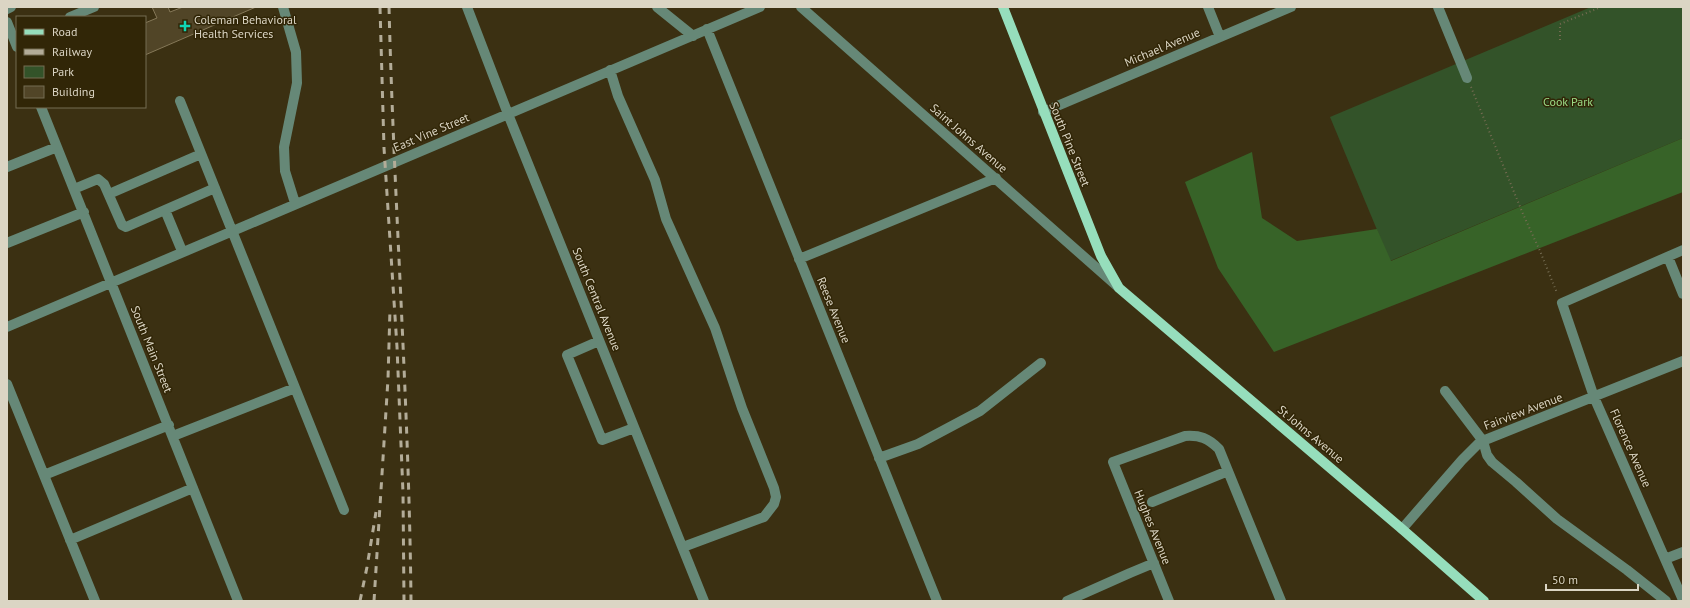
<svg xmlns="http://www.w3.org/2000/svg" width="1690" height="608" viewBox="0 0 1690 608" font-family="'PT Sans',sans-serif">
<style>
.green{fill:#335329}
.forest{fill:#376328}
.building{fill:#514527;stroke:#857858}
.lines{fill:none;stroke-linecap:round;stroke-linejoin:round}
.path{stroke:#746b51;stroke-width:2;stroke-dasharray:1 3;stroke-linecap:butt}
.minor{stroke:#687;stroke-width:10}
.major{stroke:#96debc;stroke-width:10}
.rail{stroke:#b3ac98;stroke-width:3;stroke-dasharray:7 7;stroke-linecap:butt}
.poi-dot{fill:#10d5b4;stroke:#312607;stroke-width:1.5}
.labels{text-anchor:middle;dominant-baseline:central;stroke-width:3;stroke-linejoin:round;paint-order:stroke}
.poi-label{font-size:12px;fill:#dbd5c4;stroke:#312607;text-anchor:start}
.street-label{font-size:12px;fill:#dbd5c4;stroke:#312607}
.park-label{font-size:12px;fill:#9ada85;stroke:#312607}
</style>
<rect width="100%" height="100%" fill="#3b3012"/>
<path class="green" d="M1591 7H1683V138L1390 261 1330 117Z"/>
<path class="forest" d="M1683 138V192L1274 352 1218 268 1185 182 1252 152 1262 218 1297 241 1377 229 1391 261Z"/>
<path class="building" d="M152 7H168L170 12 183 7H256L145 55V23L157 18Z"/>
<g class="lines">
<path class="path" d="M1560 40V24L1601 7
M1471 87 1523 214 1540 251 1557 293"/>
<path class="minor" d="M283 7 296 52 297 83 284 147 285 171 295 203
M467 7 508 114 704 601
M657 7 693 36
M801 7 1117 286
M1208 7 1220 37
M1438 7 1467 78
M7 9 11 7
M70 17 94 7
M7 22 17 47
M707 29 937 601
M610 70 618 96 655 180 666 219 715 328 742 408 774 488 776 497 774 504 764 517 683 547
M180 101 344 510
M41 107 238 601
M1043 112 1291 7
M7 167 57 147
M74 189 98 179 104 184 122 225 126 227 215 188
M109 194 201 154
M165 210 182 251
M7 243 84 212
M1683 250 1562 303 1594 397 1683 600
M1668 257 1683 294
M799 259 996 178
M7 327 760 7
M599 341 567 355 602 440 634 428
M7 384 95 601
M1445 391 1483 441 1487 455 1492 462 1516 482 1557 519 1627 570 1666 601
M173 436 295 388
M879 458 918 444 980 411 1041 363
M44 475 169 425
M1152 502 1228 471
M1402 529 1462 460 1480 442 1683 361
M70 540 193 488
M1665 559 1683 552
M1067 601 1130 573 1154 563
M1169 601 1113 462 1185 436C1200 435 1208 438 1219 449L1281 601"/>
<path class="major" d="M1003 7 1101 256 1119 288 1402 529 1484 601"/>
<path class="rail" d="M380 7 384 148 397 347 403 493 404 601
M389 7C394 205 409 403 411 601
M360 601 367 567 376 512
M374 601 388 379 390 309"/>
</g>
<path class="poi-dot" d="M183 20h4v4h4v4h-4v4h-4v-4h-4v-4h4z"/>
<g class="labels">
<g class="poi-label">
<text x="194" y="19">Coleman Behavioral<tspan x="194" dy="14">Health Services</tspan></text>
</g>
<g class="street-label">
<text transform="translate(1162 47) rotate(-23)">Michael Avenue</text>
<text transform="translate(431 132) rotate(-23)">East Vine Street</text>
<text transform="translate(969 138) rotate(41)">Saint Johns Avenue</text>
<text transform="translate(1070 144) rotate(68)">South Pine Street</text>
<text transform="translate(597 299) rotate(68)">South Central Avenue</text>
<text transform="translate(834 310) rotate(68)">Reese Avenue</text>
<text transform="translate(152 349) rotate(68)">South Main Street</text>
<text transform="translate(1523 411) rotate(-21)">Fairview Avenue</text>
<text transform="translate(1311 434) rotate(40)">St Johns Avenue</text>
<text transform="translate(1631 448) rotate(66)">Florence Avenue</text>
<text transform="translate(1153 527) rotate(68)">Hughes Avenue</text>
</g>
<g class="park-label">
<text x="1568" y="101">Cook Park</text>
</g>
</g>
<rect width="1690" height="608" fill="none" stroke="#dbd5c4" stroke-width="16"/>
<rect x="16" y="16" width="130" height="92" fill="#312607" stroke="#756c53"/>
<rect x="24" y="29" width="20" height="6" fill="#96debc" stroke="#756c53"/>
<text x="52" y="36" font-size="12" fill="#dbd5c4">Road</text>
<rect x="24" y="49" width="20" height="6" fill="#b3ac98" stroke="#756c53"/>
<text x="52" y="56" font-size="12" fill="#dbd5c4">Railway</text>
<rect x="24" y="66" width="20" height="12" fill="#335329" stroke="#756c53"/>
<text x="52" y="76" font-size="12" fill="#dbd5c4">Park</text>
<rect x="24" y="86" width="20" height="12" fill="#514527" stroke="#756c53"/>
<text x="52" y="96" font-size="12" fill="#dbd5c4">Building</text>
<path d="M1546 584v6h92v-6" fill="none" stroke="#dbd5c4" stroke-width="2"/>
<text x="1552" y="584" font-size="12" fill="#dbd5c4" stroke="#312607" stroke-width="3" paint-order="stroke">50 m</text>
</svg>
